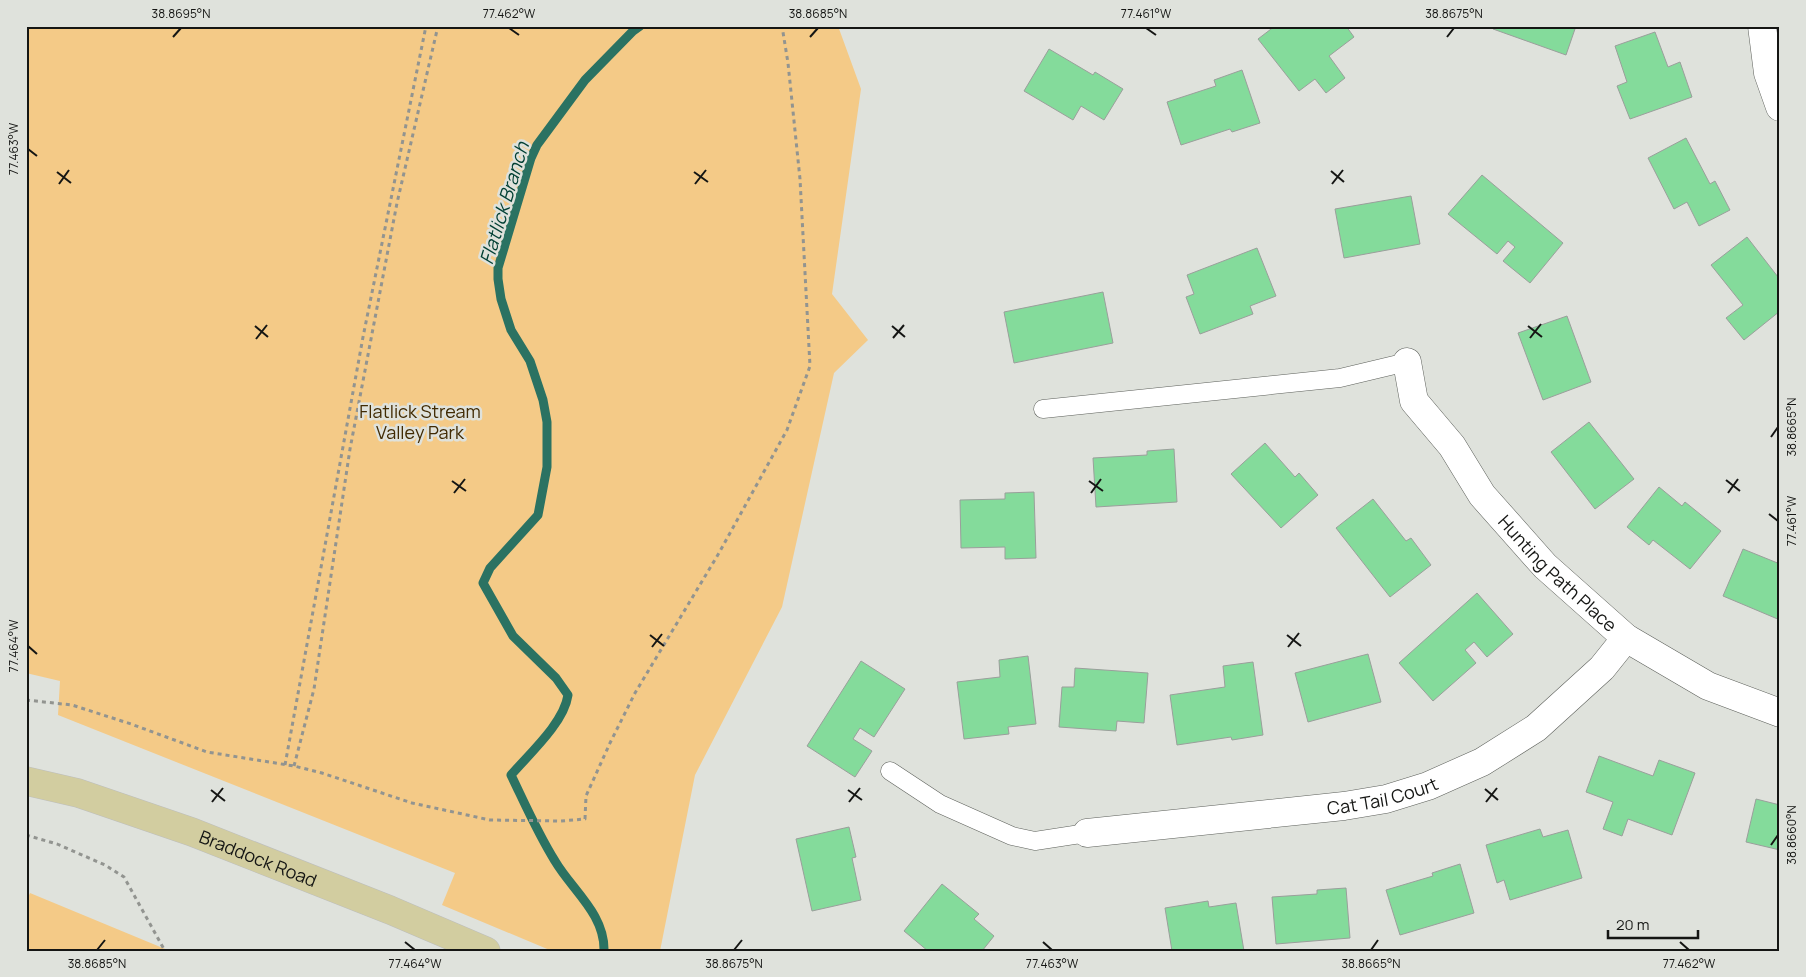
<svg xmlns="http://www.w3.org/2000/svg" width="1806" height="977" viewBox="0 0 1806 977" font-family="Manrope,sans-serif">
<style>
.green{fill:#f4ca87}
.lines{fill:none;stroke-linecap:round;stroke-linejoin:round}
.stream{stroke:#2b7262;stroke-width:9}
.building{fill:#84db9b;stroke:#9a9f9b}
.lane-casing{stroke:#5d605b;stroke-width:19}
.street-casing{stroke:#5d605b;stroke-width:29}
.primary-casing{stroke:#bdbebd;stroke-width:29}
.path{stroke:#929490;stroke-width:3;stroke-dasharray:4 4;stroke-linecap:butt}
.lane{stroke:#fff;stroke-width:18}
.street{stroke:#fff;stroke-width:28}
.primary{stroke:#d2cda0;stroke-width:28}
.ticks{fill:none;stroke:#151614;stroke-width:2}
.labels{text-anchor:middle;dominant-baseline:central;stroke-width:5;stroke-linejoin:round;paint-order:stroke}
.park-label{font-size:18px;fill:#412b03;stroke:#dfe2dc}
.street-label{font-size:18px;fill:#151614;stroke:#dfe2dc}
.water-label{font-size:19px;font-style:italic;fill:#003f33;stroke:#dfe2dc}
.neatline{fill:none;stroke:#151614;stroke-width:2}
.ticks-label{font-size:12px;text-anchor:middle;fill:#151614}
</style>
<rect width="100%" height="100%" fill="#dfe2dc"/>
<path class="green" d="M26 26H838L861 89 832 294 868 340 834 373 782 607 695 775 660 951H552L442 905 455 873 58 715 60 681 26 673Z
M30 893 170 951H26V902Z"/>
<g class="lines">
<path class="stream" d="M604 951C605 914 572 890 555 861 538 834 525 804 511 775 529 754 564 723 568 695L556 678 513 636 483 583 490 568 538 515 547 467V422L543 400 530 361 511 330 501 299 498 279V268L531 158 537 145 585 80 633 31 640 26"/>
</g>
<path class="building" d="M1275 26H1346L1354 37 1329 56 1345 78 1326 93 1315 79 1299 91 1258 39Z
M1494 26H1576L1566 55 1493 29Z
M1655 32 1668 67 1680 62 1692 97 1630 119 1617 86 1627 82 1615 46Z
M1049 49 1093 75 1095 72 1123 89 1104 120 1081 106 1073 120 1024 91Z
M1242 70 1260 123 1232 132 1230 129 1181 145 1167 102 1216 86 1214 80Z
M1686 138 1710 184 1715 181 1730 210 1699 226 1687 202 1674 209 1648 158Z
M1482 175 1563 243 1530 283 1503 261 1515 247 1508 241 1497 254 1448 214Z
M1411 196 1420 244 1344 258 1335 209Z
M1747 237 1778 277 1780 275V311L1744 340 1726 318 1743 305 1711 265Z
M1257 248 1276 296 1250 306 1253 314 1200 334 1186 297 1194 294 1187 275Z
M1103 292 1113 343 1014 363 1004 312Z
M1567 316 1591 382 1543 400 1518 333Z
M1589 422 1634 479 1595 509 1551 452Z
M1265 443 1295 477 1299 473 1318 495 1281 528 1231 474Z
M1174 449 1177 502 1096 507 1093 458 1147 455V451Z
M1659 487 1682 506 1685 502 1721 531 1690 569 1653 540 1649 545 1627 527Z
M1034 492 1036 558 1005 559V547L961 548 960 500 1005 499V493Z
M1373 499 1406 541 1411 538 1431 565 1390 597 1336 528Z
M1743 549 1780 564V620L1723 596Z
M1477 593 1513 634 1487 657 1474 642 1465 650 1476 663 1433 701 1399 663Z
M1368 654 1381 702 1308 722 1295 673Z
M1028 656 1036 724 1008 727 1009 734 964 739 957 682 1000 677 999 660Z
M861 661 905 689 874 737 860 728 853 739 872 751 855 777 807 746Z
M1253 662 1263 735 1232 740 1231 737 1177 745 1170 695 1225 687 1223 666Z
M1075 668 1148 673 1144 723 1117 721 1116 731 1059 727 1062 687H1074Z
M1599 756 1653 776 1659 760 1695 773 1672 835 1628 819 1622 836 1603 829 1613 802 1586 792Z
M1756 799 1780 805V850L1746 842Z
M849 827 856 857 852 858 861 900 812 911 796 839Z
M1540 829 1543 837 1568 830 1582 878 1510 900 1504 880 1497 883 1486 845Z
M1460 864 1474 913 1400 935 1386 890 1433 876 1432 873Z
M942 884 979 914 974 919 994 936 982 951H928L904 931Z
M1346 888 1350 938 1276 944 1272 897 1317 894V890Z
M1208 901 1209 907 1236 903 1244 951H1172L1165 908Z"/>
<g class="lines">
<g class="lane-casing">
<path id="lane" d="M1043 409 1340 378 1407 362
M890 771 940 804 1012 836 1035 841 1087 833"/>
</g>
<g class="street-casing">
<g id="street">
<path d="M1762 26 1768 73 1780 107"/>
<path id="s1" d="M1407 362 1414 401 1452 446 1482 495 1545 566 1626 638 1708 686 1780 713"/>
<path id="s2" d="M1087 833 1344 806 1386 799 1428 786 1482 762 1536 728 1602 668 1626 638"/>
</g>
</g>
<g class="primary-casing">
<g id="primary">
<path id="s3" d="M26 781 78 793 192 832 390 910 486 951"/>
</g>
</g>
<path class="path" d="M26 700 72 705 131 724 207 752 294 766 322 773 412 803 490 820 561 821 585 819 586 796 610 743 635 693 719 553 787 430 810 366 800 179 788 63 782 26
M285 765 363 337 426 26
M294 766 314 689 350 449 397 203 438 26
M26 835 57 844 105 865 124 877 165 951"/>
<use href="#lane" class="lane"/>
<use href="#street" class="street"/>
<use href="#primary" class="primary"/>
</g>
<path class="ticks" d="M509 28 519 35M1146 28 1156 35M173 37 181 28M810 37 818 28M1447 37 1454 28M28 149 37 156M1331 171 1344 182M57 172 71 183M694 172 708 182M59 184 69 170M695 184 706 170M1332 184 1343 170M255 326 268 337M892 326 905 337M1528 326 1542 337M893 338 904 325M1530 338 1541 324M256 339 267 325M1771 437 1778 427M1726 480 1740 491M452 481 466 491M1089 481 1103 491M454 493 465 479M1091 493 1101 479M1728 493 1738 479M1769 514 1778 521M650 635 664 646M1287 635 1301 646M28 646 37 654M652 647 662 634M1288 647 1299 633M1485 789 1498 800M211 790 225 801M848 790 862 800M212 802 223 788M849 802 860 788M1486 802 1497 788M1771 845 1778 835M405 942 415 950M1043 942 1052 950M1680 942 1689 950M97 950 105 940M734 950 742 940M1371 950 1378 940"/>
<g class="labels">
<g class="park-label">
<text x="420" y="411">Flatlick Stream<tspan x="420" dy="21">Valley Park</tspan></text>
</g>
<g class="street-label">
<text stroke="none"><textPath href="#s1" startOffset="265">Hunting Path Place</textPath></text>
<text stroke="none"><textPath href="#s2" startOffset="298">Cat Tail Court</textPath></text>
<text stroke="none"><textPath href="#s3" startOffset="245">Braddock Road</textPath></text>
</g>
<g class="water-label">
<text transform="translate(504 203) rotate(-73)">Flatlick Branch</text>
</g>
</g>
<rect width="1806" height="977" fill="none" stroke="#dfe2dc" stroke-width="55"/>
<path d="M1608 930v8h90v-8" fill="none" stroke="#151614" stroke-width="2.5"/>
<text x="1616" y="930" font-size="15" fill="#151614" stroke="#dfe2dc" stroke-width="4" paint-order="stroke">20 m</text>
<rect x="28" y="28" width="1750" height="922" class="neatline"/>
<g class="ticks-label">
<text x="181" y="18">38.8695°N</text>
<text x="509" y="18">77.462°W</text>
<text x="818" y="18">38.8685°N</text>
<text x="1146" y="18">77.461°W</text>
<text x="1454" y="18">38.8675°N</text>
<text transform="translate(14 149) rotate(-90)" y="4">77.463°W</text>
<text transform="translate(1792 427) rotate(-90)" y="4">38.8665°N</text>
<text transform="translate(1792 521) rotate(-90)" y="4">77.461°W</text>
<text transform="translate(14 646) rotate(-90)" y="4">77.464°W</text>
<text transform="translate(1792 835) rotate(-90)" y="4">38.8660°N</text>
<text x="97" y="968">38.8685°N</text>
<text x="415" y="968">77.464°W</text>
<text x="734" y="968">38.8675°N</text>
<text x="1052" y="968">77.463°W</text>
<text x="1371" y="968">38.8665°N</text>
<text x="1689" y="968">77.462°W</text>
</g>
</svg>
